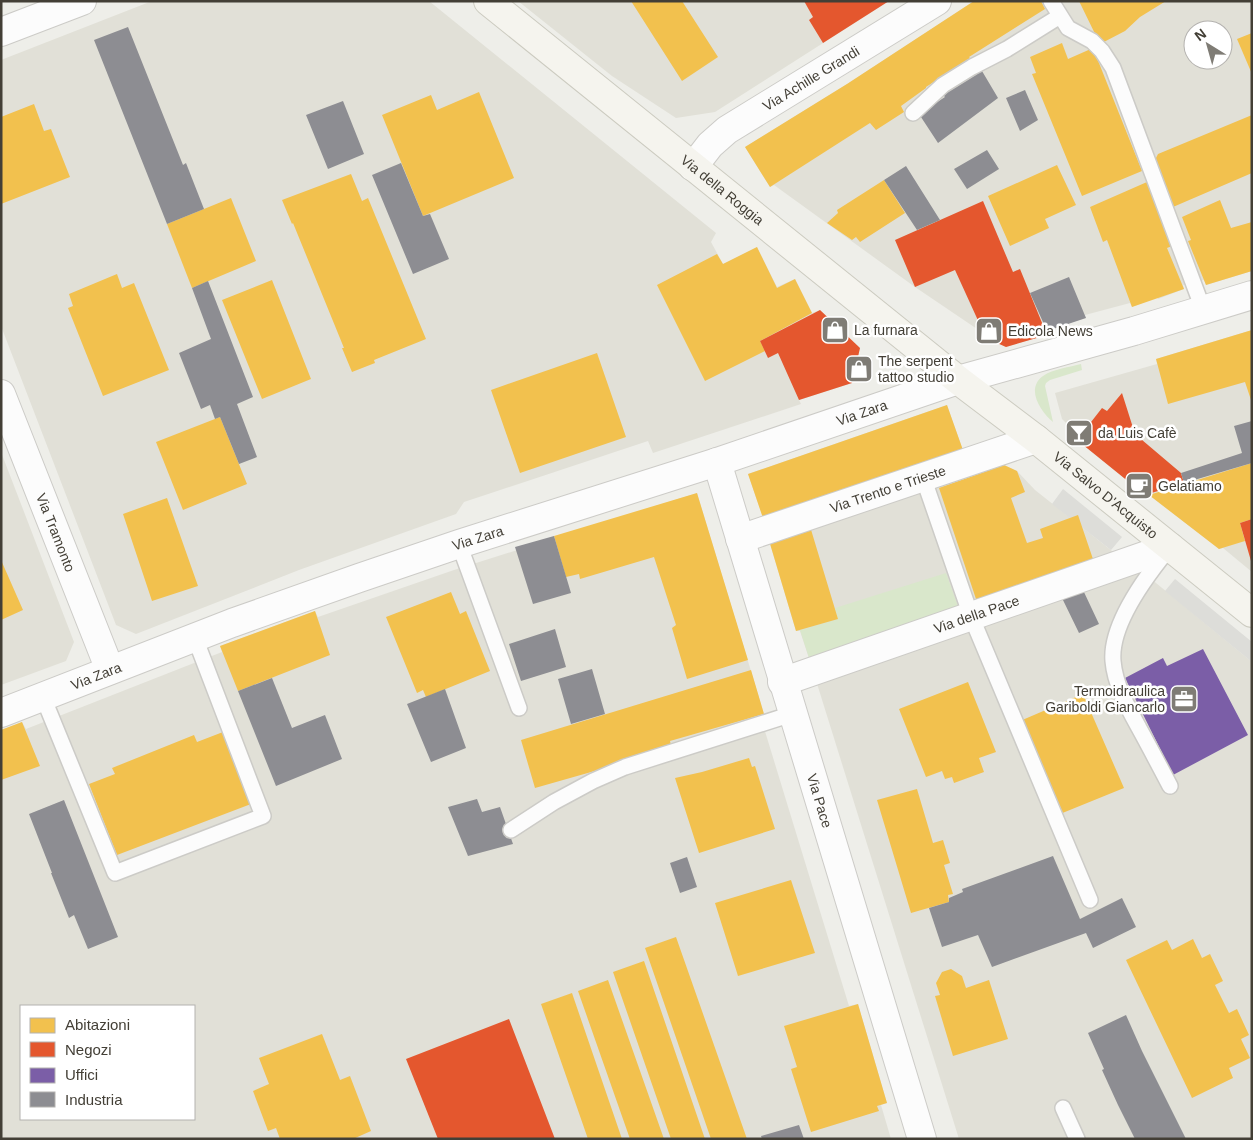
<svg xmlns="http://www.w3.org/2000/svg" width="1253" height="1140" viewBox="0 0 1253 1140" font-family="Arial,sans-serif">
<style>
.residential{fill:#e1e0d7;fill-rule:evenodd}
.green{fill:#d9e7cb}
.parking{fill:#ddddd9}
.homes{fill:#f2c14e}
.shops{fill:#e4572e}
.offices{fill:#7b5ea7}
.industry{fill:#8d8d92}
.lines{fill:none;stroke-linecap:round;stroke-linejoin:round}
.lane-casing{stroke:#cccbc7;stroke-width:18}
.street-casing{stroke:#cccbc7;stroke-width:30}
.secondary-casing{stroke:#cccbc0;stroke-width:30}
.lane{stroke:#fcfcfc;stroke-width:15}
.street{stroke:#fcfcfc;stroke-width:28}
.secondary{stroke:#f5f4ee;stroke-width:28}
.labels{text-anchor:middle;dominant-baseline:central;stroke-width:5;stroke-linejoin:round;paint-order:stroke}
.street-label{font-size:14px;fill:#433f36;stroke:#fff}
.poi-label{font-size:14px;fill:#433f36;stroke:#fff;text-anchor:start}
</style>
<rect width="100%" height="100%" fill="#eeeee9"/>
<path class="residential" d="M152 1H429L716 233 711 242 723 264 757 247 777 287 795 279 812 313 820 310 860 348 852 383 799 400 801 404 653 453 648 441 464 502 456 514 299 570 136 634 116 625 1 326V60Z
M518 1H889L715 112 676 118 612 76Z
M974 1H1252V271L1206 285 1204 280 1183 285 1184 289 1158 299 1157 297 1132 307 1130 303 1085 315 1086 318 1047 330V335L1006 347 986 338 983 333 915 287 774 185 770 187 745 147 847 84ZM1193 30H1223V60H1193Z
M1252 330V572L1223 548 1219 549 1149 495H1145L1077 440 1079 436 1062 419 1055 393 1157 364 1156 359Z
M947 405 972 476 1004 465 1017 471 1035 490 1136 570 1139 569 1252 662V1139H959L809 658 800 631H796L768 537 769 535 748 474Z
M1 452 74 642 66 661 1 685Z
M697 493 764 714 760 715 849 1006 858 1004 887 1103 881 1105 891 1139H1V730L22 722 26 729 222 652 220 646 315 611 318 617 454 570ZM21 1006H194V1119H21Z"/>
<path class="green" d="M1081 364 1082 370 1050 380 1046 383 1045 386 1053 422C1041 412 1025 389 1043 376 1053 369 1070 367 1081 364Z
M946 573 959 609 809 658 800 630 838 619 835 608Z"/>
<path class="parking" d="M1063 489 1122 537 1111 550 1052 504Z
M1175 579 1252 642V662L1165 591Z"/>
<path class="homes" d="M631 1H682L718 57 682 81Z
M974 1H1041L1045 9 969 57 970 58 926 87V88L901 106 904 112 876 130 870 123 770 187 745 147 847 84Z
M1079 1H1166L1140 17 1125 31 1100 44Z
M1252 33V74L1237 39Z
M1062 43 1068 59 1093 48 1142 171 1082 196 1032 74 1036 73 1030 57Z
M479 92 514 178 423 216 382 115 431 95 437 110Z
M34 104 44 131 51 129 70 177 1 204V117Z
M1252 115V173L1173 207 1154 162 1158 154Z
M1057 165 1076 205 1045 219 1049 228 1010 246 988 196Z
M351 174 362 201 368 198 426 339 374 360 375 363 352 372 342 348H344L293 223 292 224 282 200Z
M884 180 905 213 860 242 856 237 852 240 827 223 838 213 837 210Z
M1147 182 1172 246 1167 248 1184 289 1132 307 1107 240 1103 242 1090 207Z
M231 198 256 261 192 288 167 224Z
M1220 200 1231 228 1252 222V271L1206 285 1188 241 1191 240 1182 217Z
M757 247 777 288 795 279 812 313 760 341 765 351 705 381 657 285 717 254 723 264Z
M117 274 122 288 134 283 169 370 103 396 68 308 73 306 69 294Z
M272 280 311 379 262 399 222 300Z
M1252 330V403L1245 382 1168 404 1156 359Z
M597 353 626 437 520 473 491 390Z
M947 405 964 453 765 524 748 474Z
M220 417 247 484 183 510 156 442Z
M1252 463V519L1240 523 1245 541 1219 549 1149 495Z
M1004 465 1017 471 1025 492 1011 498 1027 543 1043 538 1040 529 1078 515 1095 565 978 605 939 488Z
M697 493 748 660 687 679 672 628 676 625 654 557 580 579 579 574 566 577 554 536Z
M167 498 198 586 152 601 123 514Z
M809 523 838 619 796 631 768 537Z
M1 560 23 610 1 620Z
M451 592 460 614 466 611 490 671 426 697 423 690 417 693 386 617Z
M315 611 330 655 238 691 220 646Z
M751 670 764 714 670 741 672 749 535 788 521 740Z
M968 682 996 752 979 758 984 772 954 783 952 777 945 779 942 771 926 777 899 709Z
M1083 694 1124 788 1060 814 1020 721Z
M22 722 40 766 1 780V730Z
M223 732 251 804 117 855 89 784 115 774 112 768 194 735 197 742Z
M749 758 752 767 755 766 775 829 699 853 675 778 702 772Z
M917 789 933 843 943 840 950 863 944 865 953 894 948 895 949 902 911 913 877 800Z
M791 880 815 953 738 976 715 903Z
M676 937 747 1139H711L645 948Z
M1193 939 1202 958 1210 954 1223 981 1215 985 1229 1013 1237 1009 1249 1035 1241 1039 1250 1058 1229 1068 1233 1078 1192 1098 1126 960 1167 940 1172 950Z
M644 961 705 1139H671L613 972Z
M951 969 962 976 966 988 989 980 1008 1039 953 1056 935 996 940 995 936 983 942 972Z
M608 980 664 1139H630L578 991Z
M572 993 622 1139H588L541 1004Z
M858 1004 887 1103 877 1106 879 1111 811 1132 791 1069 797 1067 784 1026Z
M322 1034 340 1080 350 1076 371 1131 353 1139H280L276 1128 268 1131 253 1091 269 1084 259 1058Z"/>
<path class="shops" d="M804 1H889L823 43 809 20 813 17Z
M983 201 1013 272 1020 269 1047 335 1006 347 986 338 955 270 915 287 895 240Z
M820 310 860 348 852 383 799 400 778 353 768 358 760 341Z
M1122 393 1135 434 1181 473 1184 483 1145 495 1077 440 1102 408 1107 411Z
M1252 519V561H1251L1240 523Z
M509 1019 555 1139H438L406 1059Z"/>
<path class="offices" d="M1203 649 1248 735 1173 775 1125 678 1163 658 1167 666Z"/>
<path class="industry" d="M128 27 183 165 186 163 204 209 167 224 94 40Z
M982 71 998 98 938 143 919 114 945 97 943 95Z
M1025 90 1038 120 1020 131 1006 98Z
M343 101 364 154 328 169 306 115Z
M987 150 999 169 967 189 954 169Z
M401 163 423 216 430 214 449 259 413 274 372 175Z
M906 166 940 220 917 230 884 180Z
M1069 277 1086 318 1047 331 1030 293Z
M208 281 253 397 237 404 257 457 239 464 220 417 215 419 210 405 201 409 179 353 211 339 192 288Z
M1252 421V463L1184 483 1181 473 1242 453 1234 426Z
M554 536 571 593 533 604 515 547Z
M1083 590 1099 624 1079 633 1062 598Z
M555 629 566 667 521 681 509 644Z
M592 669 605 714 571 724 558 679Z
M272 678 292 728 325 715 342 759 276 786 238 691Z
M445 689 466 748 431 762 407 704Z
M477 799 482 812 500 807 513 844 468 856 448 807Z
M64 800 118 937 88 949 74 915 69 918 51 873H52L29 814Z
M1053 856 1080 919 1122 898 1136 927 1093 948 1086 933 992 967 978 935 942 947 929 908 949 902V898L963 892 962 889Z
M687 857 697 887 680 893 670 863Z
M1126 1015 1142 1051 1186 1139H1135L1118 1105 1102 1070 1104 1069 1088 1033Z
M799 1125 804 1139H762L761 1136Z"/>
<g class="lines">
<g class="lane-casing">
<path id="lane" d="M1051 1 1068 28 1092 41 1102 51 1113 68 1203 309
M913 113 943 85 972 67 1007 49 1060 16
M923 477 971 616 1090 900
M459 544 519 708
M1166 552C1145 578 1110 625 1113 661 1115 685 1128 708 1139 728 1150 748 1160 767 1170 786
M43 697 115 873 263 816 195 638
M511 830 554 802 593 781 625 767 792 714
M1063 1108 1077 1139"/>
</g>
<g class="street-casing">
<g id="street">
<path d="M1 32 82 1"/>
<path id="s1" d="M693 167 710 145 727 130 937 1"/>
<path id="s2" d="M1 394 110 670"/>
<path id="s3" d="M717 462 922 1139"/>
<path id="s4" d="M740 539 1036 439"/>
<path id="s5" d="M782 682 1170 547"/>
<path id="s6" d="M1 713 232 623 359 578 459 544 717 462 958 380 1134 331 1252 295"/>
</g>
</g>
<g class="secondary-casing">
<g id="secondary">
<path id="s7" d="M488 1 958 380 1036 439 1252 613"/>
</g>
</g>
<use href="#lane" class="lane"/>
<use href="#street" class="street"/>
<use href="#secondary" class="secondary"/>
</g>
<defs>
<g id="shop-square" transform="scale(1.4375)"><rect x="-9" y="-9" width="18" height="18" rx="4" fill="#7f7c75" stroke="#fff"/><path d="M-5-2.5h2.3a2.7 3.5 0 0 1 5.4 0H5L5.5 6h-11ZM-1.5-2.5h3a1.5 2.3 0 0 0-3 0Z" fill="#fff"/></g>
<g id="bar-square" transform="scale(1.4375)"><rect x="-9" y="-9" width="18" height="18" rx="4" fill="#7f7c75" stroke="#fff"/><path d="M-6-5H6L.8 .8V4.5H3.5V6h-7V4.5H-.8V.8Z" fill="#fff"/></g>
<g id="cafe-square" transform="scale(1.4375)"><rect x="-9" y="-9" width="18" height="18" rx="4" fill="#7f7c75" stroke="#fff"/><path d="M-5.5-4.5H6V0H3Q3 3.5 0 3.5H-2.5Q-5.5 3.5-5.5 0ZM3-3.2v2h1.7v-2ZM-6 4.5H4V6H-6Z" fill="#fff"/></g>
<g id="office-square" transform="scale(1.4375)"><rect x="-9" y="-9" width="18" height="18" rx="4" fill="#7f7c75" stroke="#fff"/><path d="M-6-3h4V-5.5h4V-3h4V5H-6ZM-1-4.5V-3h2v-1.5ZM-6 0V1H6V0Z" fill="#fff"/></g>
</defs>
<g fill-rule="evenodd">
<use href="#shop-square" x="835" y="330"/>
<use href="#shop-square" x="989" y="331"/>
<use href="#shop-square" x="859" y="369"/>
<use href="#bar-square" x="1079" y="433"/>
<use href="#cafe-square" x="1139" y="486"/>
<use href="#office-square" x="1184" y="699"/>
</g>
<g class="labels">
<g class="street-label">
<text stroke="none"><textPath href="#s1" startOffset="149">Via Achille Grandi</textPath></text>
<text stroke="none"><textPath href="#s7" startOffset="301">Via della Roggia</textPath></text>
<text stroke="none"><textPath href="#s6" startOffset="912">Via Zara</textPath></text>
<text stroke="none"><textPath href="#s4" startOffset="156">Via Trento e Trieste</textPath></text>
<text stroke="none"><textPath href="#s7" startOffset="791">Via Salvo D'Acquisto</textPath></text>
<text stroke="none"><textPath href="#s2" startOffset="149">Via Tramonto</textPath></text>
<text stroke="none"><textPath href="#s6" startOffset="508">Via Zara</textPath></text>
<text stroke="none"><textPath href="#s5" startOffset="206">Via della Pace</textPath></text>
<text stroke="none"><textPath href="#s6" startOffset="102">Via Zara</textPath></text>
<text stroke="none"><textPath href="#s3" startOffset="354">Via Pace</textPath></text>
</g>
<g class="poi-label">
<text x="854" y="330">La furnara</text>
<text x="1008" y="331">Edicola News</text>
<text x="878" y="361">The serpent<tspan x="878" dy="16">tattoo studio</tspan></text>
<text x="1098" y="433">da Luis Cafè</text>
<text x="1158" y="486">Gelatiamo</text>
<text x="1165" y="691" text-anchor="end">Termoidraulica<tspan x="1165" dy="16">Gariboldi Giancarlo</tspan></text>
</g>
</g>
<rect width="1253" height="1140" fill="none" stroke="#433f36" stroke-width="5"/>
<rect x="20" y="1005" width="175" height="115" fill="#ffffff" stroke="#b4b2af"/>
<rect x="30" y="1018" width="25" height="15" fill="#f2c14e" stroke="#b4b2af"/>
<text x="65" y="1030" font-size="15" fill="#433f36">Abitazioni</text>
<rect x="30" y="1042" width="25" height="15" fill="#e4572e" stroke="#b4b2af"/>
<text x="65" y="1055" font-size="15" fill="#433f36">Negozi</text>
<rect x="30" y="1068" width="25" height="15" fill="#7b5ea7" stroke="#b4b2af"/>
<text x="65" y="1080" font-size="15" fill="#433f36">Uffici</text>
<rect x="30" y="1092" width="25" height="15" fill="#8d8d92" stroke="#b4b2af"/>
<text x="65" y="1105" font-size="15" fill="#433f36">Industria</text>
<g transform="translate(1208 45) rotate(323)"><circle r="24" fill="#ffffff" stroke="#b4b2af"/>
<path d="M0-4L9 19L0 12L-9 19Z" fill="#7f7c75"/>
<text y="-8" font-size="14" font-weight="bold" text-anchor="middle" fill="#433f36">N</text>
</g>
</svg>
